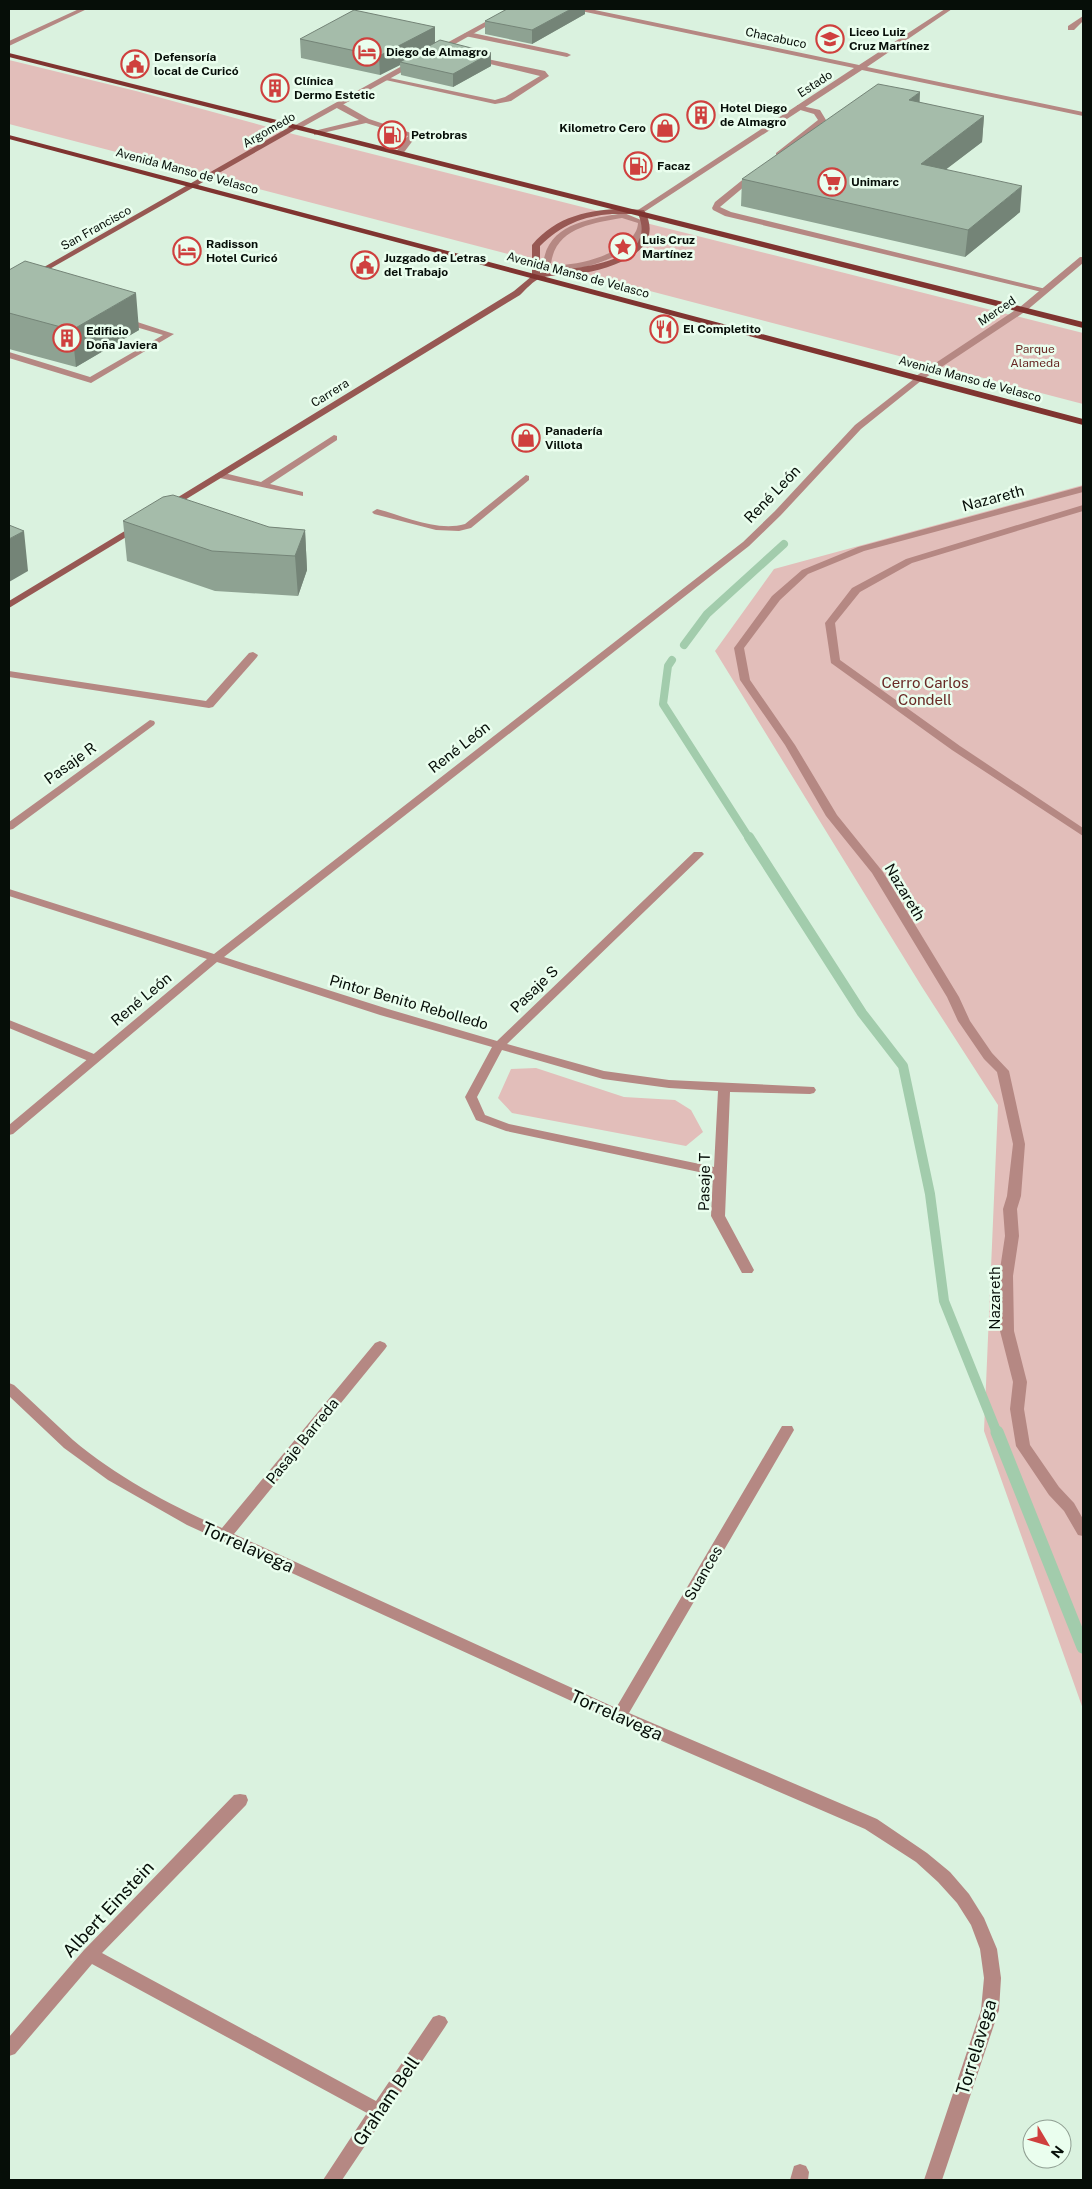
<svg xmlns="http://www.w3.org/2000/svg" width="1092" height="2189" viewBox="0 0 1092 2189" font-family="'Public Sans',sans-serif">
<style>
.green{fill:#e2beba}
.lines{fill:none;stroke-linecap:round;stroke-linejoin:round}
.stream-far2{stroke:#a2ccac;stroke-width:8}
.stream-far1{stroke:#a2ccac;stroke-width:10}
.stream{stroke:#a2ccac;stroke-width:13}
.service{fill:#b58883;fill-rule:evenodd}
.pedestrian{fill:#b58883;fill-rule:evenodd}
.minor{fill:#b58883;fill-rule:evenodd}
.tertiary{fill:#b58883;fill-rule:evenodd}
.secondary{fill:#975853;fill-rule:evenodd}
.primary{fill:#7f3430;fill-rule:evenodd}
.wall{fill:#8ea292}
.shaded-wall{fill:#748477}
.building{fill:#a5bcaa;stroke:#748477}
.labels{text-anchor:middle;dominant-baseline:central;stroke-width:5;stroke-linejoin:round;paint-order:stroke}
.far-poi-label{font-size:12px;font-weight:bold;fill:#060e08;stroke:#eafeee;text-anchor:start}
.far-street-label{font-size:12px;fill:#060e08;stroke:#eafeee}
.far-park-label{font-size:12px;fill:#682824;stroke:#eafeee}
.street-label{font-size:15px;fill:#060e08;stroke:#eafeee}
.park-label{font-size:15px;fill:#682824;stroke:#eafeee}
.near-street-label{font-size:18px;fill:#060e08;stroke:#eafeee}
</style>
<rect width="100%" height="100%" fill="#daf2df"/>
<path class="green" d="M9 60 136 91 293 134 1083 333V404L9 124Z
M1083 485V1709L984 1431 998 1105 922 987 715 651 774 569Z
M536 1068 624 1097 675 1100 691 1110 703 1132 686 1146 512 1113 498 1098 511 1069Z"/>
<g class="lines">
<path class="stream-far2" d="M684 645 707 614 784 544
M672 660 668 666 663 704 749 838"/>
<path class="stream-far1" d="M749 837 862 1013 903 1066 930 1194 944 1301 997 1433"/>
<path class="stream" d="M997 1432 1083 1647"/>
<path class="service" d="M1083 16V21L1074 30H1068V26Z
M468 32 567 53 571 55 567 57 465 36 464 34Z
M473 56 545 71 549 76 511 101 495 104 381 79 385 77 495 100 505 97 540 76 473 60Z
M335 103H341L369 119 417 135 402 155H399L395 153 408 136 366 123 314 135V131L359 120 335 107Z
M797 105 820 110 826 120 782 157H776V153L818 120 814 114 797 109Z
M751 173 758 175 720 207 731 212 1050 290 1046 293 725 216 713 210 712 208 715 202Z
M119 318H125L174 334 91 383 9 358V352L90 377 163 335 119 322Z
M334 435 337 436V440L270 484 303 492V496L220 478 215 475 220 472 261 482Z
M526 475 529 476V480L471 528 459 531 436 530 374 514 372 512 377 509C404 516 437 532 465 524Z
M1083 486V492L864 551 808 574 780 600 744 648 750 680 795 745 837 815 883 872 959 997 970 1021 992 1053 1009 1071 1025 1144 1021 1196 1017 1209 1019 1236 1013 1276 1014 1331 1027 1382 1024 1409 1030 1445 1059 1487 1074 1503 1083 1519V1536L1078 1535 1064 1511 1049 1495 1016 1446 1010 1409 1013 1382 1000 1331 999 1276 1005 1236 1003 1209 1007 1196 1013 1144 997 1072 984 1059 958 1021 947 997 872 873 826 816 785 745 740 680 734 648 772 596 802 570 858 547Z
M1083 505V511L912 563 860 592 835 623 840 660 960 746 1083 828V836L952 750 831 663 825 623 852 588 906 559Z
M253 652 258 655 257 657 213 707 209 708 9 677V671L206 701 249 653Z
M9 1020 99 1056 101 1059 95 1063 91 1062 9 1028Z
M800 2164 806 2166 809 2172 808 2180H790L794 2166Z"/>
<path class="pedestrian" d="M624 213 646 222C646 231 644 237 637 243 621 258 562 280 543 265 547 223 590 219 624 213ZM622 218 638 223C637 251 574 269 551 264 555 228 593 223 622 218Z"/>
<path class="minor" d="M79 9H87L9 46V41Z
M919 375 922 376V380L861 429 781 515 749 546 224 957 388 1009 497 1041 694 852H702L704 854 702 856 507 1044 604 1071 669 1080 814 1087 816 1090 814 1093 810 1094 730 1092 725 1216 754 1270 752 1273H742L711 1216 713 1175 506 1131 476 1120 465 1097 492 1047 380 1015 217 962 13 1134 9 1135V1125L207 959 9 896V889L214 954 743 542 775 511 855 425ZM502 1050 603 1079 669 1088 718 1091 714 1167 509 1124 485 1115 477 1097Z
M150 720 154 721 155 723 154 725 13 829 9 830V822Z
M380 1341 385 1343 387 1346 385 1349 234 1534 616 1708 782 1426H792L794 1430 629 1713 877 1819 927 1853 950 1872 969 1894 984 1918 997 1949 1001 1978 999 2010 942 2180H924L981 2010 984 1978 980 1949 971 1925 957 1903 938 1882 916 1862 865 1829 613 1720 187 1525 108 1480 64 1448 9 1396V1383L14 1385C34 1403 53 1422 73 1440 115 1476 172 1506 222 1528L375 1343Z
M240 1794 246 1795 248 1800 246 1805 102 1953 376 2101 433 2017 439 2015 445 2017 448 2022 445 2027 342 2180H323L367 2113 92 1964 15 2054 9 2056V2037L84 1950 234 1795Z"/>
<path class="tertiary" d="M509 9H517L439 53 432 51Z
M578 9H590L859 65 945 9H952L867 67 1083 112V116L862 70 641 214 637 212 638 210 854 68 581 11Z
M411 61 418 63 299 129 292 127Z
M1080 257H1083V263L1026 311 922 380H916V376L1020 307Z"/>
<path class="secondary" d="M293 125 300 127 9 292V287Z
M626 209 644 210C668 252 610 269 579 274 566 276 553 274 541 278 533 281 526 289 520 295L170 509H164L162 507 514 291 532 276V245C556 216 590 209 626 209ZM612 214H638C661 265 569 268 540 273V246C561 225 583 216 612 214Z
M138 523 141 524V528L9 608V601Z"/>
<path class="primary" d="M9 53 1083 322V328L9 57Z
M9 135 1083 419V425L9 139Z"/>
</g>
<path class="wall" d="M585 14 532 44 485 34V21Z
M435 27V43L491 66 453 87 401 75 400 65 380 75 301 58 300 39Z
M920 103 984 116 982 142 946 169 1020 212 965 257 741 206 742 179Z
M9 270 139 330 76 367 9 349Z
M123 521 269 527 305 530 307 570 298 596 215 591 127 561Z"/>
<path class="shaded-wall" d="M571 9H585V14L532 44V30Z
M435 27V47L400 62V65L380 75 379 56Z
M491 53V66L453 87V74Z
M920 92 919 118 909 100Z
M984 116 982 142 919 190 921 164Z
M1022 186 1020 212 965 257 968 230Z
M136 293 139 330 76 367 72 330Z
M305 530 307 570 298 596 295 556Z
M24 531 28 571 9 582V539Z"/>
<path class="building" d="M507 9H571L532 30 485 21Z
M354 10 435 27 379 56 300 39Z
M440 40 491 53 453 74 400 62Z
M878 84 920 92 909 100 984 116 921 164 1022 186 968 230 742 179Z
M25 261 136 293 72 330 9 313V270Z
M173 495 269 527 305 530 295 556 212 551 123 521 163 497Z
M9 525 24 531 9 539Z"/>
<defs>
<g id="school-ring" transform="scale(1.4375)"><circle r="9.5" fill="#eafeee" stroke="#cf403e" stroke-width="1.5"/><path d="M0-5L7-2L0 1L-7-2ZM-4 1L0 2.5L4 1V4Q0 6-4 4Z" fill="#cf403e"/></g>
<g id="hotel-ring" transform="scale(1.4375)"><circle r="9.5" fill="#eafeee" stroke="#cf403e" stroke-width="1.5"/><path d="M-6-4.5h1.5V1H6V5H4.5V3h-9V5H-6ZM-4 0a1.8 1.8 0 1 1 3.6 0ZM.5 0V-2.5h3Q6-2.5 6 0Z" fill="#cf403e"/></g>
<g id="civic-ring" transform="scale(1.4375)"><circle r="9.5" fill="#eafeee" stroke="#cf403e" stroke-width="1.5"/><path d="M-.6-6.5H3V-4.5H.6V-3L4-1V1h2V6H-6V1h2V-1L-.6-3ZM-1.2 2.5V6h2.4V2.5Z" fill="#cf403e"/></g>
<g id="building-ring" transform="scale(1.4375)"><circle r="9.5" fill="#eafeee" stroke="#cf403e" stroke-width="1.5"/><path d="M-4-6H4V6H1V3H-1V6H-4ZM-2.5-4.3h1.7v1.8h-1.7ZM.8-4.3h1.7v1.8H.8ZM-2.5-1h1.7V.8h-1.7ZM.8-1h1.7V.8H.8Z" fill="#cf403e"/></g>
<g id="shop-ring" transform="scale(1.4375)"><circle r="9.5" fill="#eafeee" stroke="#cf403e" stroke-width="1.5"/><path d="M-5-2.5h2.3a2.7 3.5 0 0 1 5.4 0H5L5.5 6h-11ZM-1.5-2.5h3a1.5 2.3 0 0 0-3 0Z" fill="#cf403e"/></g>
<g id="fuel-ring" transform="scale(1.4375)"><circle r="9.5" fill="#eafeee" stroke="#cf403e" stroke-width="1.5"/><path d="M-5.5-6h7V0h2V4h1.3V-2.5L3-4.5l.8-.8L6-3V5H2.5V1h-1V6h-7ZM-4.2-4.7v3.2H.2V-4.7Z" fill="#cf403e"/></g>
<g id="supermarket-ring" transform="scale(1.4375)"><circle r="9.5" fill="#eafeee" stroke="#cf403e" stroke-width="1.5"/><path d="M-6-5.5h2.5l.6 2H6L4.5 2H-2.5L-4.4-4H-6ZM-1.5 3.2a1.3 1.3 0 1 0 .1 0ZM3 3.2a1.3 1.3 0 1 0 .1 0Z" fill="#cf403e"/></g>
<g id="sight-ring" transform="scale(1.4375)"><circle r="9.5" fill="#eafeee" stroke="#cf403e" stroke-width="1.5"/><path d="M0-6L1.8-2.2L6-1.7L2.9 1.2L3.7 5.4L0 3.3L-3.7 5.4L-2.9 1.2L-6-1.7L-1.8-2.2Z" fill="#cf403e"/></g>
<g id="restaurant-ring" transform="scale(1.4375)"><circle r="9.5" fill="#eafeee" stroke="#cf403e" stroke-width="1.5"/><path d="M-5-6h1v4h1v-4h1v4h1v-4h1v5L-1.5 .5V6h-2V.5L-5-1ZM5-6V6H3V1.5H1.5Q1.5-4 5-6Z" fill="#cf403e"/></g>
</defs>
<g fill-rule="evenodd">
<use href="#school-ring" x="830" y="39"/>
<use href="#hotel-ring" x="367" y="52"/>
<use href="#civic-ring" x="135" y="64"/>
<use href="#building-ring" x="275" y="88"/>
<use href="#building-ring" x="701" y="115"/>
<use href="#shop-ring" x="665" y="128"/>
<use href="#fuel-ring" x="392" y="135"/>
<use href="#fuel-ring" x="638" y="166"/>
<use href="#supermarket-ring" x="832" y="182"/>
<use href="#sight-ring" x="623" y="247"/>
<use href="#hotel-ring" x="187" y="251"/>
<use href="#civic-ring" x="365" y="265"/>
<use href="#restaurant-ring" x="664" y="329"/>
<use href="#building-ring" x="67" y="338"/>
<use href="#shop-ring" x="526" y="438"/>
</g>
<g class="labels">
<g class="far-poi-label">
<text x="849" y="32">Liceo Luiz<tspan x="849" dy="14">Cruz Martínez</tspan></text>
<text x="386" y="52">Diego de Almagro</text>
<text x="154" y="57">Defensoría<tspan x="154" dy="14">local de Curicó</tspan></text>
<text x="294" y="81">Clínica<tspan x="294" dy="14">Dermo Estetic</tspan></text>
<text x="720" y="108">Hotel Diego<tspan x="720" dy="14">de Almagro</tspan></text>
<text x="646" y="128" text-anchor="end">Kilometro Cero</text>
<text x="411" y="135">Petrobras</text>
<text x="657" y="166">Facaz</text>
<text x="851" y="182">Unimarc</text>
<text x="642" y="240">Luis Cruz<tspan x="642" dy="14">Martínez</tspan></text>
<text x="206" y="244">Radisson<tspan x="206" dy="14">Hotel Curicó</tspan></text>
<text x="384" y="258">Juzgado de Letras<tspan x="384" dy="14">del Trabajo</tspan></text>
<text x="683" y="329">El Completito</text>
<text x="86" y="331">Edificio<tspan x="86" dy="14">Doña Javiera</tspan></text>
<text x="545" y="431">Panadería<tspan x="545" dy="14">Villota</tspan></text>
</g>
<g class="far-street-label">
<text transform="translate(776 38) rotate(12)">Chacabuco</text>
<text transform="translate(815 84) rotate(-33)">Estado</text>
<text transform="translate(269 130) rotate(-30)">Argomedo</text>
<text transform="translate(187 171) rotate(15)">Avenida Manso de Velasco</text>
<text transform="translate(96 228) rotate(-29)">San Francisco</text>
<text transform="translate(578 275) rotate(15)">Avenida Manso de Velasco</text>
<text transform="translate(997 311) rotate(-34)">Merced</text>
<text transform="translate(970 379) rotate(15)">Avenida Manso de Velasco</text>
<text transform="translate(330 393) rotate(-32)">Carrera</text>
</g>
<g class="far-park-label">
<text x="1035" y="349">Parque<tspan x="1035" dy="14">Alameda</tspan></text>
</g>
<g class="street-label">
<text transform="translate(772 494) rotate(-46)">René León</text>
<text transform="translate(993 498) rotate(-15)">Nazareth</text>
<text transform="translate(459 747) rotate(-38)">René León</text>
<text transform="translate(70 763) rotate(-36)">Pasaje R</text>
<text transform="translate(905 892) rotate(59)">Nazareth</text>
<text transform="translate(534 989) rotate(-44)">Pasaje S</text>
<text transform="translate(141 999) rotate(-40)">René León</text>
<text transform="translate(409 1002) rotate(16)">Pintor Benito Rebolledo</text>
<text transform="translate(704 1182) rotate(-89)">Pasaje T</text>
<text transform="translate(994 1298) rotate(-90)">Nazareth</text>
<text transform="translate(302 1441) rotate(-51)">Pasaje Barreda</text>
<text transform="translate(703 1573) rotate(-60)">Suances</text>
</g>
<g class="park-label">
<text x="925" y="682">Cerro Carlos<tspan x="925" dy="17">Condell</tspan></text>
</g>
<g class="near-street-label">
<text transform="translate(248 1547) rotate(24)">Torrelavega</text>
<text transform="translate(617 1715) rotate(24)">Torrelavega</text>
<text transform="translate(108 1909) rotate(-47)">Albert Einstein</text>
<text transform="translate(976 2047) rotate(-73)">Torrelavega</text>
<text transform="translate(386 2101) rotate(-56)">Graham Bell</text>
</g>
</g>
<rect width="1092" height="2189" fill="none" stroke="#060e08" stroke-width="20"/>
<g transform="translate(1047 2144) rotate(128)"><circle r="24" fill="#eafeee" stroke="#8f9e92"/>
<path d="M0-4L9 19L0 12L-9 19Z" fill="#cf403e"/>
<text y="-8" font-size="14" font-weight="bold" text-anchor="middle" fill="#060e08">N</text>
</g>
</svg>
